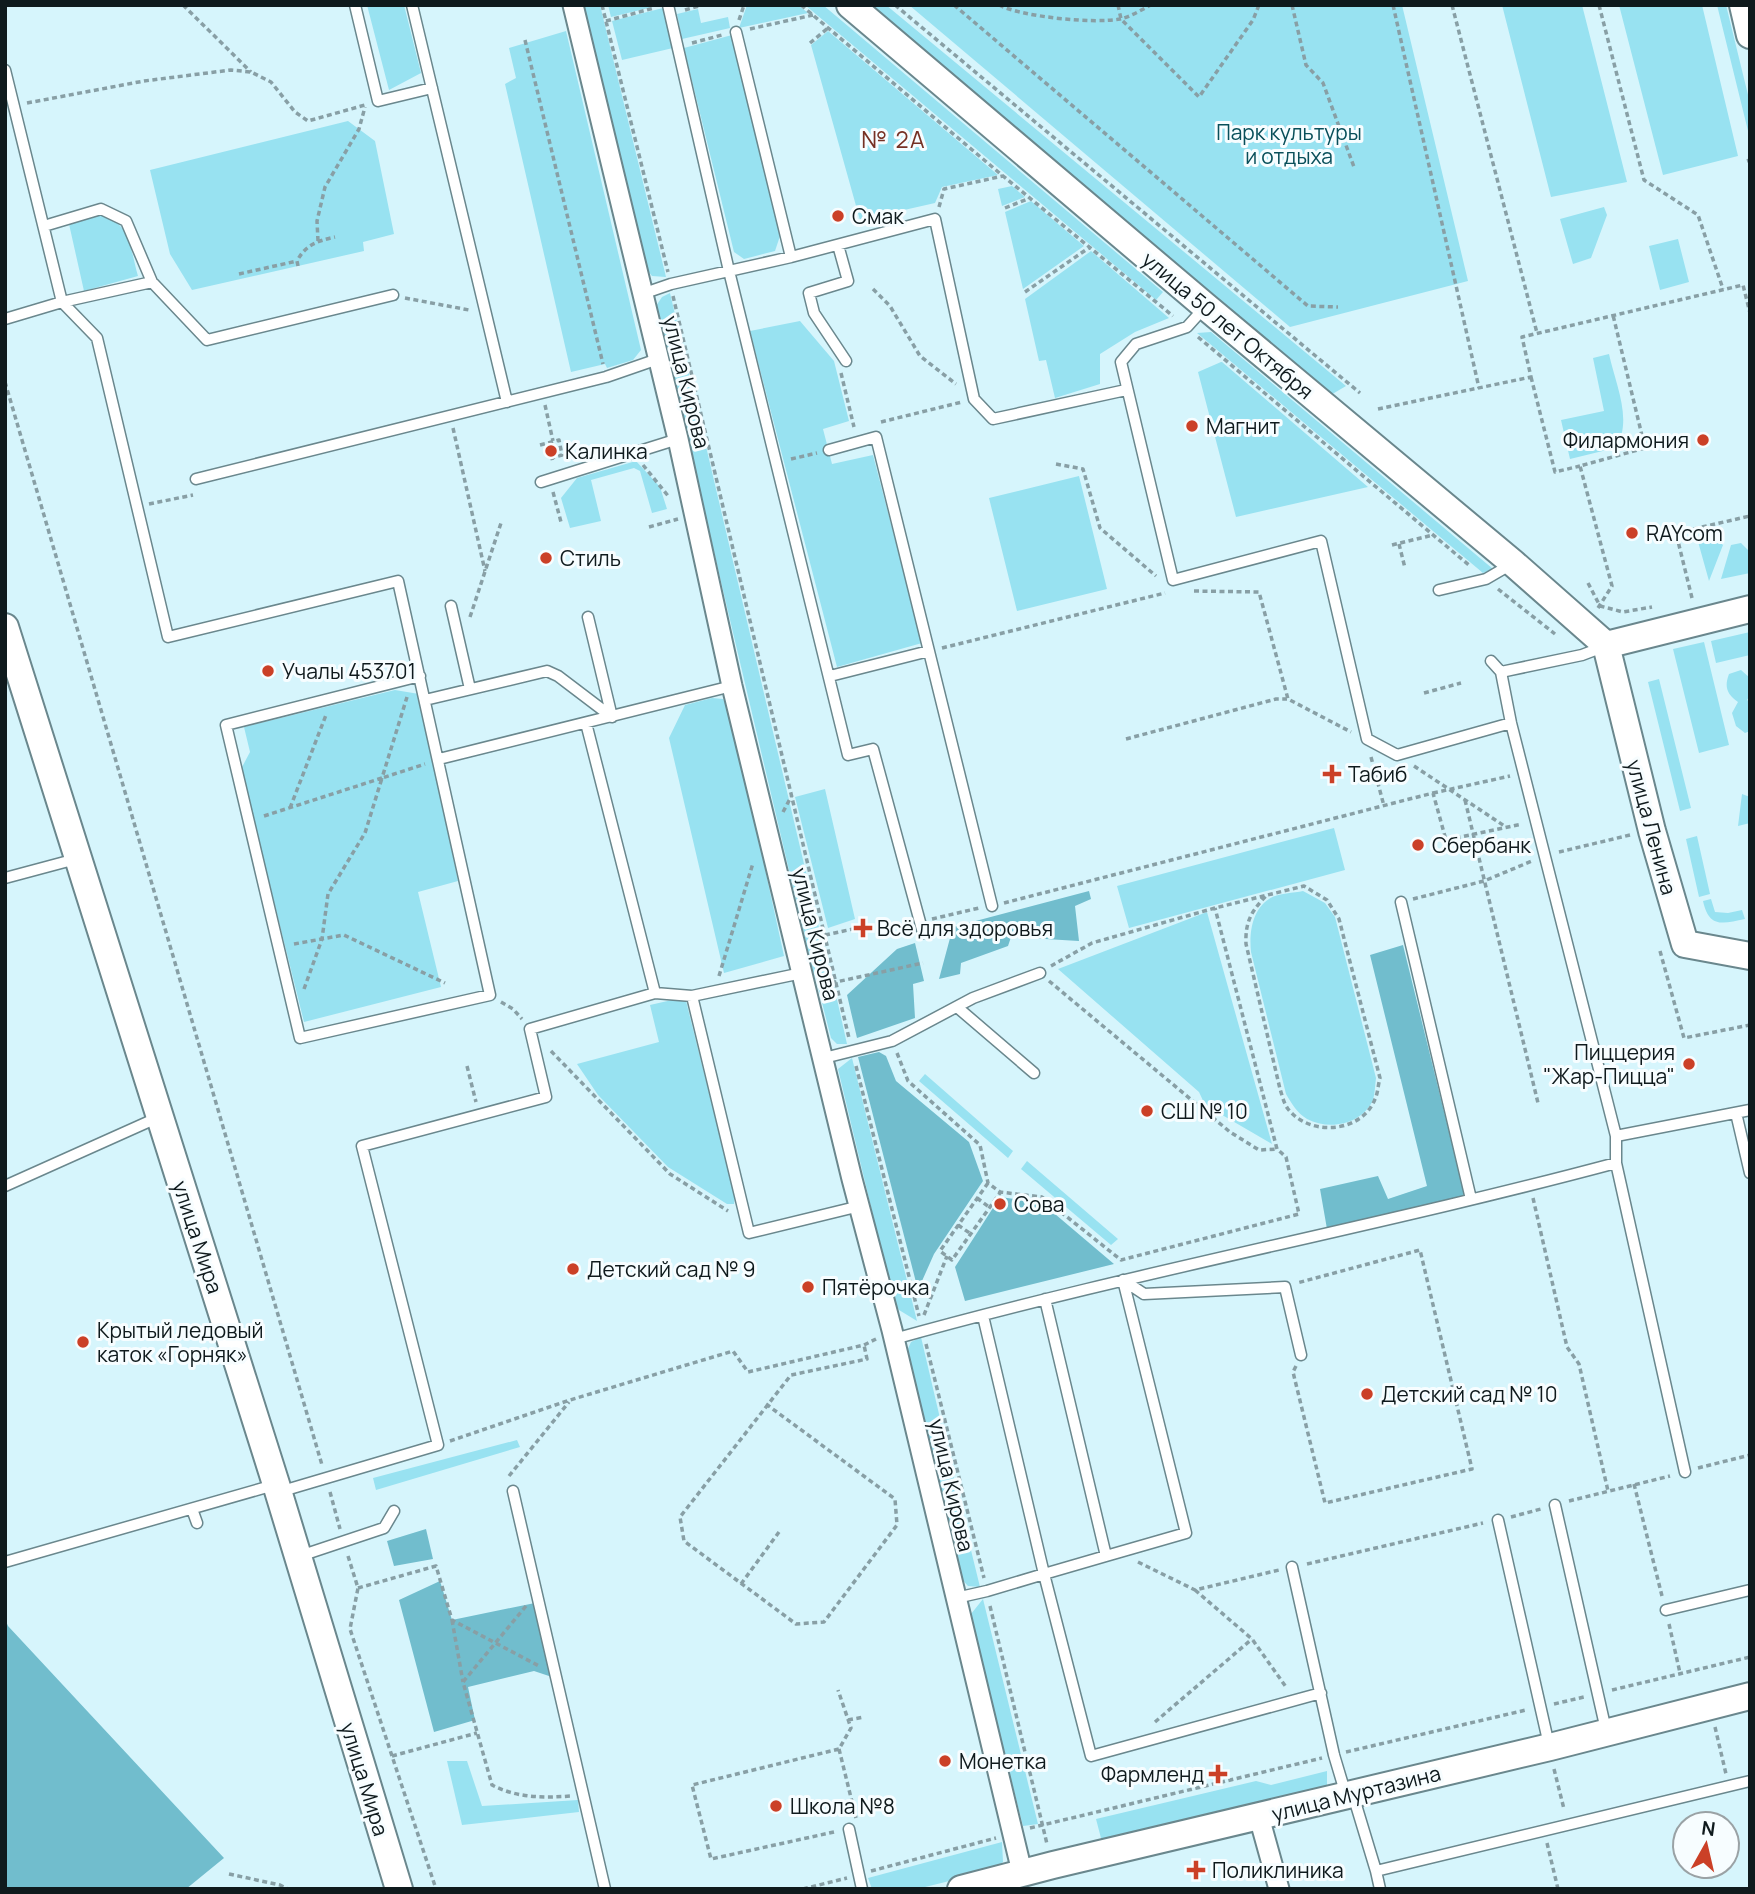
<svg xmlns="http://www.w3.org/2000/svg" width="1755" height="1894" viewBox="0 0 1755 1894" font-family="Manrope,sans-serif">
<style>
.green{fill:#98e2f1}
.forest{fill:#71bdcd}
.lines{fill:none;stroke-linecap:round;stroke-linejoin:round}
.lane-casing{stroke:#6a878d;stroke-width:13}
.street-casing{stroke:#6a878d;stroke-width:23}
.secondary-casing{stroke:#6a878d;stroke-width:30}
.path{stroke:#889fa5;stroke-width:3.5;stroke-dasharray:5 3.5;stroke-linecap:butt}
.lane{stroke:#fff;stroke-width:10}
.street{stroke:#fff;stroke-width:19}
.secondary{stroke:#fff;stroke-width:26}
.poi-dot{fill:#cb4027;stroke:#f7fdff;stroke-width:2.5}
.labels{text-anchor:middle;dominant-baseline:central;stroke-width:6;stroke-linejoin:round;paint-order:stroke}
.park-label{font-size:21px;fill:#084f5a;stroke:#f7fdff}
.poi-label{font-size:21px;fill:#0f1a1d;stroke:#f7fdff;text-anchor:start}
.street-label{font-size:21px;fill:#0f1a1d;stroke:#f7fdff}
.neighbourhood-label{font-size:23px;letter-spacing:2px;fill:#763124;stroke:#f7fdff}
</style>
<rect width="100%" height="100%" fill="#d6f5fc"/>
<path class="green" d="M367 5H404L421 73 389 90Z
M583 5H600L666 277 652 276 648 271Z
M608 5H661L611 17Z
M747 5H798L808 13 739 28Z
M805 5H823L1163 292 1156 300Z
M868 5H886L1346 386 1329 396Z
M909 5H1402L1468 281 1290 327Z
M1502 5H1582L1627 182 1551 197Z
M1619 5H1702L1738 156 1663 175Z
M1717 5H1726L1750 103V139Z
M663 8 673 48 622 60 612 21Z
M698 9 701 23 728 17 730 28 682 39 677 14Z
M566 31 641 350 633 360 607 368 605 364 571 372 505 84 516 78 509 48Z
M828 31 998 175 942 187 935 203 860 220 811 45Z
M732 35 780 236 775 251 744 259 734 252 684 48Z
M348 121 375 141 394 234 363 242 364 251 192 290 170 254 150 170Z
M1012 186 1025 197 1002 206 998 189Z
M1031 201 1084 246 1023 289 1005 212Z
M1604 207 1607 215 1591 258 1573 264 1560 219Z
M100 215C131 222 130 249 138 276L84 291 69 224Z
M1678 239 1689 282 1660 290 1649 246Z
M1091 251 1169 318 1135 332 1100 354V384L1055 398 1046 360 1039 361 1025 299Z
M670 293 831 979 814 976 656 306 662 297Z
M800 321 834 361 849 421 823 429 832 464 873 455 922 643 837 667 750 331Z
M1211 332 1493 569 1483 573 1197 333Z
M1609 354C1615 383 1634 422 1615 448L1570 459 1561 420 1604 411 1593 358Z
M1221 362H1222L1368 487 1236 517 1198 372Z
M636 461 660 487 667 509 652 513 640 471 634 468 591 480 601 521 570 528 561 498 577 478Z
M1079 476 1107 589 1017 611 989 498Z
M1710 534 1723 545 1709 581 1697 538Z
M1741 543 1750 552V573L1721 579 1731 545Z
M1750 632V655L1716 663 1711 641Z
M1704 642 1729 745 1699 753 1673 649Z
M1741 670 1750 678V695L1747 700 1750 702V731L1745 733 1736 726 1732 713 1738 702C1727 694 1724 687 1729 674Z
M1659 679 1691 808 1680 811 1648 682Z
M395 690 419 694 458 881 418 892 441 987 304 1022 241 769 250 752 244 727Z
M712 698 723 699 732 717 784 956 724 973 669 738 685 705Z
M825 789 855 919 828 928 795 797Z
M1742 794 1750 797V823L1738 826Z
M1334 828 1345 870 1129 928 1117 886Z
M1697 836 1710 894 1699 897 1686 839Z
M1303 891 1325 903 1335 917 1376 1078C1375 1085 1375 1093 1373 1100 1362 1124 1330 1131 1307 1119 1297 1113 1292 1104 1286 1094L1251 952C1249 933 1252 910 1269 899 1277 893 1294 893 1303 891Z
M1711 899 1715 912 1728 913 1742 910 1745 919C1722 924 1709 928 1703 901Z
M1207 912 1272 1144 1205 1105 1199 1092 1058 969Z
M817 983 834 986 847 1044H837L831 1038Z
M685 997 735 1197 734 1204H727L668 1167 598 1095 577 1064 659 1042 650 1005Z
M852 1058 917 1321 899 1310 893 1299 838 1069Z
M925 1074 1013 1151 1008 1158 919 1081Z
M1027 1161 1118 1239 1111 1245 1021 1169Z
M921 1337 957 1491 941 1495 906 1353 911 1342Z
M517 1440 520 1447 376 1490 373 1478Z
M959 1501 980 1587 968 1586 959 1576 943 1506Z
M983 1599 1038 1824 1023 1826 971 1623V1614Z
M447 1761H467L482 1806 578 1800 579 1812 462 1825Z
M1327 1771V1789L1102 1842 1096 1819 1256 1781 1271 1785Z
M1002 1842 1003 1862 994 1870 917 1889H872L868 1878Z"/>
<path class="forest" d="M1089 891 1091 899 1075 906 1079 941 1011 937 1008 946 961 963 960 974 939 979 953 927Z
M915 943 924 981 913 984 915 1018 857 1038 847 995 897 949Z
M1403 945 1465 1197 1327 1229 1320 1189 1378 1176 1388 1199 1427 1186 1370 955Z
M879 1052 886 1056 896 1081 969 1142 983 1181 934 1254 918 1290 858 1057Z
M1000 1197 1042 1203 1114 1264 965 1301 955 1267Z
M426 1529 433 1559 394 1566 387 1541Z
M440 1581 452 1620 535 1603 552 1677 534 1671 468 1687 475 1720 434 1732 399 1600Z
M5 1619 8 1626 224 1858 186 1889H5Z"/>
<g class="lines">
<g class="lane-casing">
<path id="lane" d="M355 5 378 101 432 88
M412 5 507 402
M668 5 729 271 848 755 873 749 923 933
M736 32 791 257
M5 70 62 302 97 338 168 637 398 581 490 995 300 1038 226 725 420 676
M44 226 101 209 126 221 152 282
M838 245 848 281 809 293 814 313 846 361
M642 294 671 284 791 257 935 219 974 399 993 419 1126 390
M1205 307 1187 327 1136 344 1121 362 1173 580 1321 541 1367 739 1397 755 1511 723
M5 319 62 302 152 282 207 340 393 295
M829 450 876 437 992 906
M196 479 606 377 658 359
M541 482 678 439
M1439 590 1486 579 1510 565
M451 606 470 689
M588 617 612 717
M1603 647 1582 655 1501 672 1511 723 1616 1136
M1491 661 1501 672
M830 676 929 651
M425 700 547 671 558 676 612 717
M586 723 655 993 692 996 802 973
M439 759 732 686
M5 878 76 859
M1401 902 1471 1199
M692 996 749 1233 860 1206
M957 1007 1034 1073
M824 1058 892 1041 973 998 1040 973
M1736 1113 1750 1173
M5 1186 159 1117
M1123 1280 1144 1294 1285 1287 1301 1355
M1045 1299 1106 1556 1044 1574 1091 1756 1321 1693
M894 1339C1133 1272 1377 1227 1616 1163
M1685 1472 1616 1163V1136L1750 1110
M513 1491 605 1889
M279 1492 438 1445 362 1146 546 1097 530 1029 655 993
M1555 1505 1606 1730
M192 1509 197 1523
M1498 1520 1549 1745
M300 1556 384 1528 394 1511
M1106 1556 1186 1533 1123 1280
M5 1562 274 1485
M1292 1567 1334 1755 1346 1795
M956 1598 987 1591 1044 1574 983 1316
M1666 1610 1750 1590
M1353 1795 1376 1871
M849 1829 862 1889
M1380 1889 1376 1871 1750 1781"/>
</g>
<g class="street-casing">
<path id="street" d="M573 5 678 439 732 686 852 1179 892 1330 1022 1872
M1259 1817 1279 1889"/>
</g>
<g class="secondary-casing">
<path id="secondary" d="M850 5 1205 306 1513 563 1606 645
M1743 5 1750 35
M5 627 276 1484 399 1889
M1606 645 1652 831 1685 944 1750 956
M1606 645 1750 609
M961 1889 1053 1865 1550 1747 1750 1696"/>
</g>
<path class="path" d="M183 5 251 72
M602 5 668 272
M801 5 1003 176 1173 316
M895 5 1360 393
M954 5 1308 306 1338 307
M999 5C1022 17 1095 24 1120 19 1130 17 1141 10 1151 5
M1118 5 1121 19 1199 97 1253 20 1259 5
M1292 5 1306 65 1323 83 1354 167
M1393 5 1479 388
M1452 5 1537 333
M1599 5 1644 180 1698 215 1723 289
M685 10 699 6
M739 20 744 5
M606 21 654 8
M750 29 813 15
M525 40 603 364
M692 43 722 35
M810 43 828 28
M27 103 144 81 231 70 251 72 271 82 295 112 308 121 365 105
M1747 161 1750 160
M939 207 944 189 1003 176
M1005 208 1030 198
M318 241 317 221 325 187 359 129 365 107
M298 266 297 261C306 244 318 241 335 237
M239 274 297 261
M873 289 890 306 920 356 956 384
M1025 292 1090 247
M673 296 849 1038
M405 298 469 310
M1198 337 1470 566
M841 373 854 427
M1531 377 1555 472 1580 466
M5 382 322 1465
M545 405 553 441
M1378 409 1531 377 1522 337 1743 285 1750 313
M881 422 962 402
M453 428 485 571
M540 445 559 440 562 455 552 458 553 463
M791 459 817 453
M1056 464 1083 469 1100 528 1156 576
M643 465 669 497
M553 492 561 522
M149 504 193 495
M649 527 678 519
M1399 544 1405 568
M1392 545 1433 535
M1588 583 1600 606 1623 612 1652 607
M1498 589 1555 634
M1194 591 1259 592 1288 699 1351 732
M1692 598 1676 533 1750 516
M1598 608 1612 586 1580 466 1645 448 1613 315
M470 617 501 523
M942 648 1165 593
M1424 693 1461 683
M1126 739 1276 699H1287
M1371 757 1384 806
M1414 766 1506 827
M1433 793 1510 776
M1465 800 1538 1103
M290 808 326 715
M783 812 792 795
M264 816 382 778 407 697
M1559 852 1630 835
M1413 899 1484 881 1532 861
M1004 903 1433 793 1446 840 1522 824
M932 919 979 908
M825 935 853 929
M294 944 344 935 445 983
M1660 951 1684 1038 1750 1025
M1051 966 1092 943 1215 908 1304 886 1327 900 1339 919 1380 1078C1378 1085 1378 1093 1375 1099 1362 1133 1310 1137 1288 1109 1284 1104 1282 1095 1280 1089L1246 944C1245 921 1252 910 1268 894
M719 976 753 863
M823 981 836 982 923 963
M1049 981 1230 1132 1259 1150 1277 1149
M304 989 322 939 328 894 365 833 382 778 425 764
M501 1002 513 1009 522 1019
M551 1051 670 1174 728 1211
M897 1053 908 1081 980 1145 988 1183 1000 1192 1042 1197 1121 1260 1299 1214 1286 1157 1277 1149 1215 908
M467 1066 476 1102
M856 1066 919 1316
M988 1183 940 1251 952 1260 1000 1193
M977 1198 989 1207
M1533 1198 1567 1347 1579 1364 1608 1491
M958 1225 971 1234
M924 1315 947 1256
M926 1344 984 1578
M1296 1366 1293 1372 1325 1503 1472 1469 1420 1250 1297 1283
M766 1404 895 1499 897 1525 824 1622 796 1624 684 1541 680 1517 791 1375 867 1359 864 1345
M450 1441 570 1400 733 1351 748 1372 864 1345 876 1339
M1698 1468 1750 1455
M509 1476 569 1402
M1634 1484 1662 1596
M330 1492 340 1529
M1569 1501 1670 1476
M1511 1517 1541 1509
M348 1556 358 1588 350 1629 436 1889
M1138 1562 1195 1590 1279 1570
M1307 1564 1483 1523
M741 1584 779 1532
M358 1588 436 1566 452 1620 539 1666
M1195 1590 1252 1639 1286 1687
M526 1606 463 1682 492 1785C517 1798 543 1798 571 1796
M990 1606 1047 1844
M452 1620 463 1682
M1669 1624 1680 1673
M1612 1690 1750 1657
M1554 1704 1584 1697
M848 1720 864 1717
M1155 1722 1252 1639
M1715 1727 1726 1774
M839 1749 856 1818
M1346 1752 1526 1710
M392 1756 477 1733
M1554 1769 1564 1809
M1030 1828 1322 1758
M834 1832 711 1859 692 1785 839 1749 851 1728 838 1690
M1547 1843 1558 1889
M871 1871 996 1838
M229 1874 280 1885 288 1889
M803 1889 847 1878"/>
<use href="#lane" class="lane"/>
<use href="#street" class="street"/>
<use href="#secondary" class="secondary"/>
</g>
<g class="poi-dot">
<circle cx="838" cy="216" r="7"/>
<circle cx="1192" cy="426" r="7"/>
<circle cx="1703" cy="440" r="7"/>
<circle cx="551" cy="451" r="7"/>
<circle cx="1632" cy="533" r="7"/>
<circle cx="546" cy="558" r="7"/>
<circle cx="268" cy="671" r="7"/>
<path d="M1328.5 763.5h7v7h7v7h-7v7h-7v-7h-7v-7h7z"/>
<circle cx="1418" cy="845" r="7"/>
<path d="M859.5 917.5h7v7h7v7h-7v7h-7v-7h-7v-7h7z"/>
<circle cx="1689" cy="1064" r="7"/>
<circle cx="1147" cy="1111" r="7"/>
<circle cx="1000" cy="1204" r="7"/>
<circle cx="573" cy="1269" r="7"/>
<circle cx="808" cy="1287" r="7"/>
<circle cx="83" cy="1342" r="7"/>
<circle cx="1367" cy="1394" r="7"/>
<circle cx="945" cy="1761" r="7"/>
<path d="M1214.5 1763.5h7v7h7v7h-7v7h-7v-7h-7v-7h7z"/>
<circle cx="776" cy="1806" r="7"/>
<path d="M1192.5 1859.5h7v7h7v7h-7v7h-7v-7h-7v-7h7z"/>
</g>
<g class="labels">
<g class="park-label">
<text x="1289" y="132">Парк культуры<tspan x="1289" dy="24">и отдыха</tspan></text>
</g>
<g class="poi-label">
<text x="852" y="216">Смак</text>
<text x="1206" y="426">Магнит</text>
<text x="1689" y="440" text-anchor="end">Филармония</text>
<text x="565" y="451">Калинка</text>
<text x="1646" y="533">RAYcom</text>
<text x="560" y="558">Стиль</text>
<text x="282" y="671">Учалы 453701</text>
<text x="1348" y="774">Табиб</text>
<text x="1432" y="845">Сбербанк</text>
<text x="877" y="928">Всё для здоровья</text>
<text x="1675" y="1052" text-anchor="end">Пиццерия<tspan x="1675" dy="24">"Жар-Пицца"</tspan></text>
<text x="1161" y="1111">СШ № 10</text>
<text x="1014" y="1204">Сова</text>
<text x="587" y="1269">Детский сад № 9</text>
<text x="822" y="1287">Пятёрочка</text>
<text x="97" y="1330">Крытый ледовый<tspan x="97" dy="24">каток «Горняк»</tspan></text>
<text x="1381" y="1394">Детский сад № 10</text>
<text x="959" y="1761">Монетка</text>
<text x="1204" y="1774" text-anchor="end">Фармленд</text>
<text x="790" y="1806">Школа №8</text>
<text x="1212" y="1870">Поликлиника</text>
</g>
<g class="street-label">
<text transform="translate(1228 325) rotate(40)">улица 50 лет Октября</text>
<text transform="translate(687 382) rotate(76)">улица Кирова</text>
<text transform="translate(1652 827) rotate(75)">улица Ленина</text>
<text transform="translate(816 934) rotate(76)">улица Кирова</text>
<text transform="translate(198 1237) rotate(72)">улица Мира</text>
<text transform="translate(952 1485) rotate(77)">улица Кирова</text>
<text transform="translate(365 1779) rotate(73)">улица Мира</text>
<text transform="translate(1356 1793) rotate(-14)">улица Муртазина</text>
</g>
<g class="neighbourhood-label">
<text x="894" y="139">№ 2А</text>
</g>
</g>
<rect width="1755" height="1894" fill="none" stroke="#0f1a1d" stroke-width="14"/>
<g transform="translate(1706 1845) rotate(8)"><circle r="33" fill="#f7fdff" stroke="#9aa2a5" stroke-width="2"/>
<path d="M0-5L12 26L0 18L-12 26Z" fill="#cb4027"/>
<text y="-10" font-size="19" font-weight="bold" text-anchor="middle" fill="#0f1a1d">N</text>
</g>
</svg>
